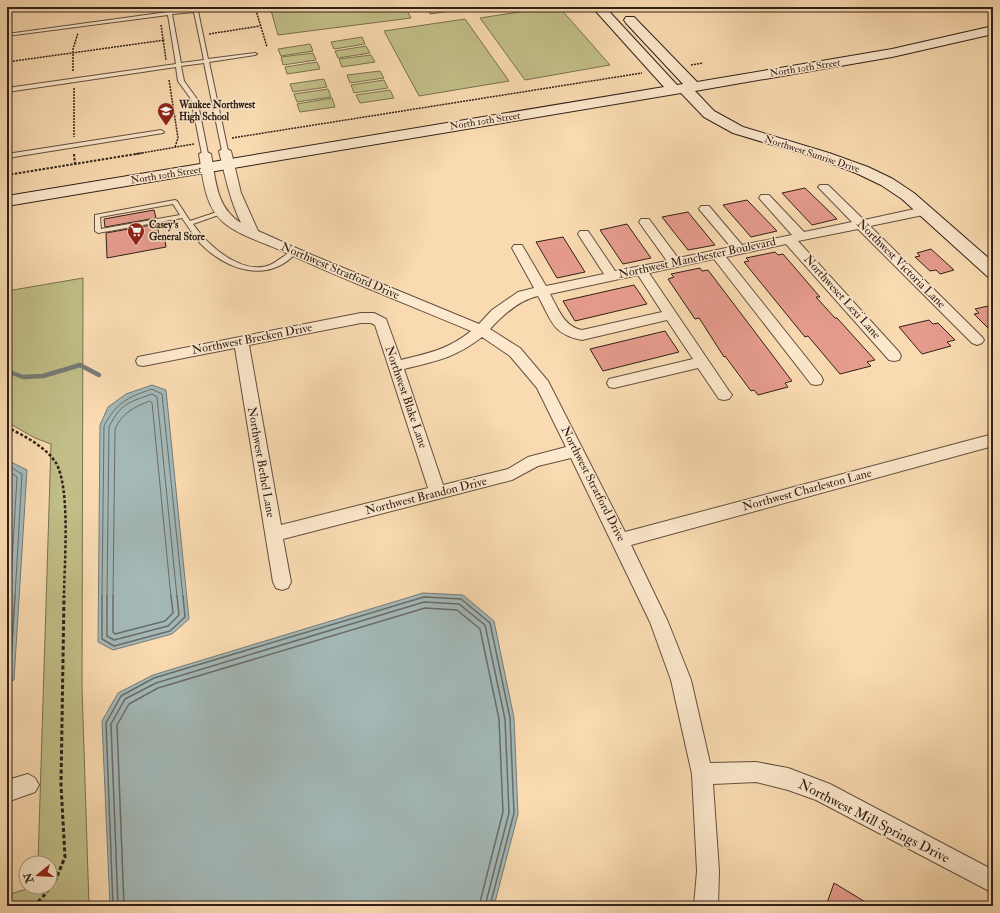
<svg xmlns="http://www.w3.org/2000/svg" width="1000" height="913" viewBox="0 0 1000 913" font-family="'IM FELL Double Pica',serif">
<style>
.green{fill:#c2bf88;stroke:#797051}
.water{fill:#a3b8b7;stroke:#757b78}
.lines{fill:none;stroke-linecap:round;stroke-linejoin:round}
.shore-far1{stroke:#6a6c68;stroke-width:1}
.shore{stroke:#6a6c68;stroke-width:1.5}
.stream{stroke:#757b78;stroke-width:4.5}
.building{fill:#e69c8d;stroke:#30201a}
.lane-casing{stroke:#624f40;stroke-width:2}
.street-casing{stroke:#624f40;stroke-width:2}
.secondary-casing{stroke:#30201a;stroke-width:2}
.path-far3{stroke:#30201a;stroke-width:1.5;stroke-dasharray:2 1;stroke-linecap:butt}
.path-far2{stroke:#30201a;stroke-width:2;stroke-dasharray:2.5 1.5;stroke-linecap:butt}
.path-far1{stroke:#30201a;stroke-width:2.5;stroke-dasharray:3 2;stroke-linecap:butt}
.path{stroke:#30201a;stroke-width:3;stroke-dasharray:4 2.5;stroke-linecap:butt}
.lane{fill:#fce8cc;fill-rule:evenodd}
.street{fill:#fce8cc;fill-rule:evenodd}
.secondary{fill:#fce8cc;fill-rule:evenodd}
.labels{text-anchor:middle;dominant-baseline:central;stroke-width:3;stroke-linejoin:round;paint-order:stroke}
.far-street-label{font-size:10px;fill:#30201a;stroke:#fce8cc}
.far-poi-label{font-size:10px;font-weight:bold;fill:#30201a;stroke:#fce8cc;text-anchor:start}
.street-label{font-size:12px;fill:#30201a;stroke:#fce8cc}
.near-street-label{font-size:14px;fill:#30201a;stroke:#fce8cc}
</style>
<rect width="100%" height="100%" fill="#fadbb1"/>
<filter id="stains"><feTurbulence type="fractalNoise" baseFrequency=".005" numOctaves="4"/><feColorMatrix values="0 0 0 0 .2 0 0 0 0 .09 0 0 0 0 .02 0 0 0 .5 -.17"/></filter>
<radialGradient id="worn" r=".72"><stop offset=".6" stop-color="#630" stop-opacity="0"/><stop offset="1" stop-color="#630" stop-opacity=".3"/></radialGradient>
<path class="green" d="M270 7H405L411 18 278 35Z
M426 7H478L430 14Z
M551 7H559L610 65 525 80 480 18Z
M465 19 509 81 419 96 384 31Z
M362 37 365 44 334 49 331 42Z
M310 44 313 51 281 56 278 49Z
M366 46 370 53 338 58 335 51Z
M313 53 316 60 283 65 281 57Z
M371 55 375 62 342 67 339 59Z
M317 62 320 69 287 74 285 67Z
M380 71 384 78 350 83 347 75Z
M324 79 327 87 293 92 290 84Z
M384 80 388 88 354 93 351 85Z
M328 89 331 97 297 102 294 94Z
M390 90 394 98 360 103 356 95Z
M332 98 335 107 300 112 297 104Z
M83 278 82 688 89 906H7V895L33 887H50V863H38L51 444 35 438 7 422V291Z"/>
<path class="water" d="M152 385 166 390 189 619 172 634 113 650 98 642 100 425 108 407 126 394Z
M7 460 27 470 14 680 7 682Z
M423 593 463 595 494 621 514 718 518 814 494 906H110L102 721 118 693 153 675Z"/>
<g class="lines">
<path class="shore-far1" d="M7 465 22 474 15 597
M7 470 17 477 10 597
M7 477 11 480 7 547
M102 597 104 426C116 403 128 397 152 389L162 394 183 597
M107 597 109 427C120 404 129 402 152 394L157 397 177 597
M113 597 115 429C122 413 134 407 150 401L152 403 171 597
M424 597H426"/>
<path class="shore" d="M102 596V639L114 646 170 631 185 617 183 596
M107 596V636L114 640 168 626 179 615 177 596
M113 596V632L115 634 165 621 173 613 171 596
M7 648 10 596
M7 678 10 676 15 596
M113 906 106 723 121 696 154 678 424 597 461 599 490 623 510 718 514 813 490 906
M118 906 111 724 125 699 156 683 424 602 459 604 485 625 505 719 509 813 485 906
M124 906 117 725 129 704 158 688 425 608 457 610 480 629 499 719 503 812 479 906"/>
<path class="stream" d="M7 371 23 377 43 376 80 365 99 375"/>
</g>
<path class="building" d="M805 188 837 219 812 225 782 193Z
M747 200 777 231 751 237 723 205Z
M154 210 156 218 105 227 104 219Z
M688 212 715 245 688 250 662 217Z
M157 224 159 235 164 234 166 247 107 258 106 233Z
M627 224 651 258 623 264 600 230Z
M563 237 585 272 557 278 536 242Z
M931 249 954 270 940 274 936 270 930 271 915 257 920 256 917 253Z
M775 252 778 255 783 254 820 297H816L835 318H837L875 360 867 362 871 366 840 374 808 336 805 337 744 262 749 261 746 258Z
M700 268 702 271 708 270 792 381 785 383 788 387 758 395 754 390 751 391 725 356 724 357 703 324 699 318 695 319 668 279 674 277 671 274Z
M634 285 647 304 575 321 563 301Z
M993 305V333L974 314 979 313 975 309Z
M929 320 933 324 938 323 955 340 947 342 951 346 922 354 899 327Z
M665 331 679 352 603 371 590 349Z
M834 883 872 906H826Z"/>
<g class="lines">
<g class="lane-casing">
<path id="lane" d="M167 7H171L172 12 193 9V7H197L198 8 220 7 198 11 208 59 255 53 257 54 255 55 209 62 228 151 227 152 222 151 204 63 181 66 184 81 197 99 208 154 205 156 202 154 191 99 178 81 176 67 7 92V88L176 64 168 15 7 36V34L168 12ZM194 12 204 60 181 63 172 14Z
M161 130 164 132 163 133 7 158V154Z
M175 200 177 201 190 221 220 211H224V213L193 224C207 245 242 276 270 265 278 262 289 250 296 251L297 252C269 284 227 271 200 243 193 235 188 226 182 218L98 233 95 231V215ZM173 204 180 215 101 229 100 217Z"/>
</g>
<g class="street-casing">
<path id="street" d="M225 148 231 151 241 193 258 231 312 255 479 324 492 310 518 292 534 288 512 248 514 245H522L546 286 604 274 578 234 580 231H588L615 271 667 261 639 222 641 219H649L678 258 731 247 699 209 701 206H709L742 245 792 235 759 198 761 195H769L804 232 852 222 820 189 818 187 820 185H828L864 220 924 207 928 208 930 211 928 214 870 226 982 337 984 340 982 343 977 345 972 343 858 229 798 241 899 352 901 356 899 360 894 361 889 360 786 244 726 257 821 376 823 380 821 384 816 385 811 384 714 259 649 273 729 391 732 395 729 399 724 400 719 399 698 368 614 388 609 387 607 383 609 379 693 359 667 320 582 340C552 334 552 321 538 296 519 300 503 315 490 329L520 348 548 381 625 532 993 434V446L631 545 668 622 691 680 710 763 756 762 788 768 830 784 993 870V893L816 800 788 790 756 782 713 784 719 871 718 906H694L697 871 692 774 671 680 650 622 571 458 538 466 512 480 283 539 291 582 288 588 282 590 276 588 273 582 235 348 143 366 138 365 136 361 138 357 361 313H374L386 319 401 360C429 353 447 350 471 331 407 304 342 279 280 250 262 242 238 235 223 222 204 205 203 177 199 154L205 151 211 154C216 182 216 207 241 223 230 200 225 176 219 151ZM638 275 662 312 582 330C564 327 558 308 550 294ZM361 323H371L375 325 428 488 281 525 249 345ZM482 337 510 356 537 388 566 447 528 457 508 469 443 485 404 369C436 361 455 358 482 337Z
M28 774 35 778 39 785 35 792 7 802V780Z"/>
</g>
<g class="secondary-casing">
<path id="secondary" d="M592 7H605L677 85 683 84 626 23 624 20 626 17H634L697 82 892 49 993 26V34L892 57 695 91 714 111 743 127 829 153 868 167 893 179 914 193 993 262V278L987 276 902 199 881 185 856 173 819 159 733 133 704 117 681 93 7 206V196L664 87Z"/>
</g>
<path class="path-far3" d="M255 7 267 47
M161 25 166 60
M209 34 260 26
M7 62 165 40
M691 65 703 63
M73 71V49L78 33
M169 80 178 138 175 147
M74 88V137
M232 138 642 73
M136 154 194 144"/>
<path class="path-far2" d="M74 154 75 164
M7 175 142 153"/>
<path class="path-far1" d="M7 427C24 436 45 446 56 463 71 489 64 566 64 597"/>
<path class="path" d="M33 906 42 898 56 879 65 857 61 785 64 596"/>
<use href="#lane" class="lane"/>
<use href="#street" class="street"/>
<use href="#secondary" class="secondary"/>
</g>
<defs>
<g id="school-pin" transform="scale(0.9)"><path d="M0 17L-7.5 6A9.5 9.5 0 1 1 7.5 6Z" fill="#8f2418" stroke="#fce8cc"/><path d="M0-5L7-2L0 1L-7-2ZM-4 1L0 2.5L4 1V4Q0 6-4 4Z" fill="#fff"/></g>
<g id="supermarket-pin" transform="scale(0.9)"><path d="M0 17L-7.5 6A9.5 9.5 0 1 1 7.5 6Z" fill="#8f2418" stroke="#fce8cc"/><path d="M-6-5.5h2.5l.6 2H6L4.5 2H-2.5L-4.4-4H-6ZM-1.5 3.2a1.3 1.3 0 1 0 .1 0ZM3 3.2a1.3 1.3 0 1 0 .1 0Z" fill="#fff"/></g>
</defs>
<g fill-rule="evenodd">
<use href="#school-pin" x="166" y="111"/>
<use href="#supermarket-pin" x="136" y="231"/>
</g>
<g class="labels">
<g class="far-street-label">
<text transform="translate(805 68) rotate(-9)">North 10th Street</text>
<text transform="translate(485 121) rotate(-9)">North 10th Street</text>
<text transform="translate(812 154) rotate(18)">Northwest Sunrise Drive</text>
<text transform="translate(166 175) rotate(-9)">North 10th Street</text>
</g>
<g class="far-poi-label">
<text x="179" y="105">Waukee Northwest<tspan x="179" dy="12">High School</tspan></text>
<text x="149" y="225">Casey's<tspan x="149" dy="12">General Store</tspan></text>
</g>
<g class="street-label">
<text transform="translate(697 258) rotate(-12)">Northwest Manchester Boulevard</text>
<text transform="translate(901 264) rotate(45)">Northwest Victoria Lane</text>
<text transform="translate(340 271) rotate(23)">Northwest Stratford Drive</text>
<text transform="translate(842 297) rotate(48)">Northweset Lexi Lane</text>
<text transform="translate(252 339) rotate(-11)">Northwest Brecken Drive</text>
<text transform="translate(406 397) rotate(71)">Northwest Blake Lane</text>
<text transform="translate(261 462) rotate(80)">Northwest Bethel Lane</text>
<text transform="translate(593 484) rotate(63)">Northwest Stratford Drive</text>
<text transform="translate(807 490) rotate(-15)">Northwest Charleston Lane</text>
<text transform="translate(426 496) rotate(-14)">Northwest Brandon Drive</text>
</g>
<g class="near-street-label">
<text transform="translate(874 821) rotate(27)">Northwest Mill Springs Drive</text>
</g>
</g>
<rect width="1000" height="913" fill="none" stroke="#fadbb1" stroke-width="24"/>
<rect x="8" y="8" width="984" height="897" fill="none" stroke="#30201a" stroke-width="2"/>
<rect x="12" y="12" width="976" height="889" fill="none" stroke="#30201a"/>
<g transform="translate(38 875) rotate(252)"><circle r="19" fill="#fce8cc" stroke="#aa9885"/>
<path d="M0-3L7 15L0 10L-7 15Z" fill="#8f2418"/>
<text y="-6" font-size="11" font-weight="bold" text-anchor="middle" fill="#30201a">N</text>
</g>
<rect width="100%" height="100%" filter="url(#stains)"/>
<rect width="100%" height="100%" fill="url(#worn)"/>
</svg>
